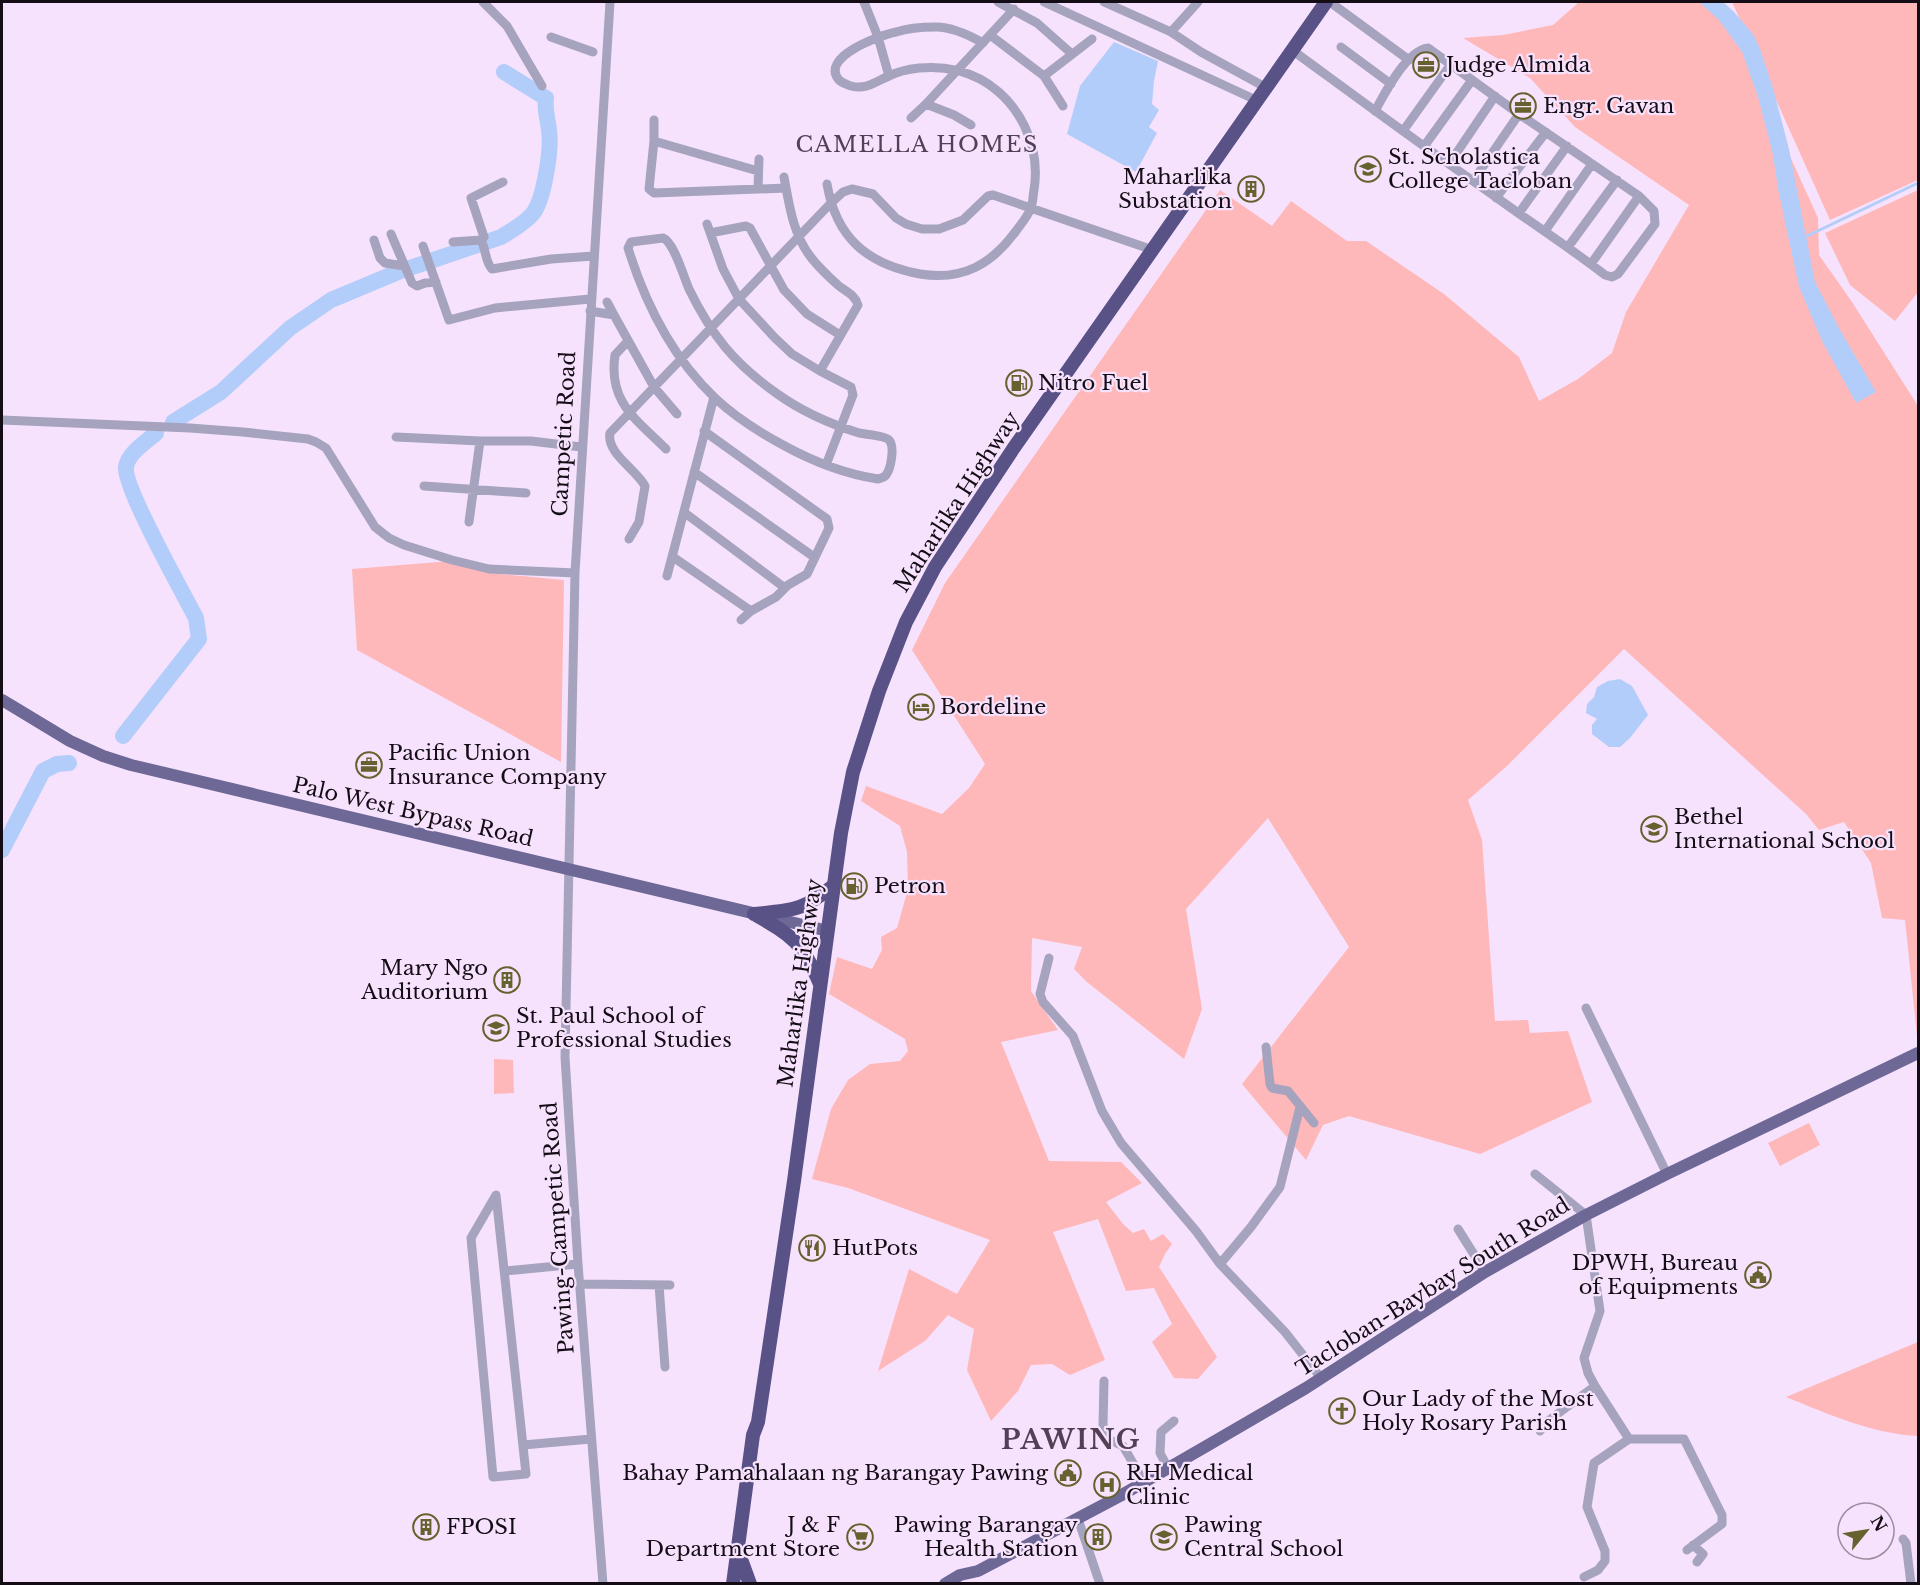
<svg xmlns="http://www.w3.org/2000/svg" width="1920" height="1585" viewBox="0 0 1920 1585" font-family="'Libre Baskerville',serif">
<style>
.green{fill:#feb8ba}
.water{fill:#b2cdf9}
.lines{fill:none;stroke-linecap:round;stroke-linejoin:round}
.stream{stroke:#b2cdf9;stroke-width:3}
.river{stroke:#b2cdf9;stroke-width:16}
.minor{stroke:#a6a3be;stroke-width:9}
.major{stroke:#6d6896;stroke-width:12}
.highway{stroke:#595287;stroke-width:14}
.labels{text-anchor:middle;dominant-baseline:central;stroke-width:4.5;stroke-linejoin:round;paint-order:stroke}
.poi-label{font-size:21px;fill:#140d16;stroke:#f7e2fd;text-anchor:start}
.street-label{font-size:21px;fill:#140d16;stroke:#f7e2fd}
.neighbourhood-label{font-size:22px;letter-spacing:1.5px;fill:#514056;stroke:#f7e2fd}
.district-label{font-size:27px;font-weight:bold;letter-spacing:1.5px;fill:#514056;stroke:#f7e2fd}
</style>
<rect width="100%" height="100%" fill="#f7e2fd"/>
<path class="green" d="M1579 2H1720L1818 218 1819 255 1852 302 1918 406V1036H1917L1905 920 1882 918 1871 863 1844 822 1819 830 1806 814 1624 649 1507 766 1468 800 1482 840 1495 1021 1528 1020 1530 1033 1568 1031 1592 1102 1480 1154 1349 1116 1323 1125 1306 1160 1242 1084 1349 947 1268 818 1186 909 1202 1009 1184 1059 1087 982 1074 969 1082 947 1032 938 1031 991 1058 1030 1001 1042 1049 1161 1121 1162 1142 1183 1106 1202 1123 1224 1133 1233 1144 1229 1151 1241 1163 1234 1172 1244 1165 1254 1159 1267 1217 1357 1198 1379 1174 1378 1152 1342 1172 1324 1154 1288 1126 1291 1098 1219 1053 1232 1105 1360 1070 1375 1052 1364 1031 1365 1018 1391 991 1421 967 1370 974 1329 948 1315 925 1341 878 1371 909 1269 957 1294 990 1240 848 1188 812 1179 831 1109 848 1080 870 1064 900 1061 908 1051 905 1039 829 994 837 957 872 969 882 950 881 937 897 928 908 889 907 852 900 826 861 801 866 786 942 814 969 788 985 764 912 650 945 583 1220 190 1272 226 1291 201 1347 241H1366L1444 294 1519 357 1539 401 1578 379 1612 353 1626 312 1689 205 1575 127 1530 78 1463 38 1503 35 1553 25Z
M1732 2H1918V180L1830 220Z
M1918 190V292L1895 321 1850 285 1825 233Z
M451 561 490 573 564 580 561 762 357 650 352 569Z
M494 1059 513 1060 514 1093 494 1094Z
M1809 1123 1820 1145 1780 1166 1768 1143Z
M1918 1342V1436C1873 1434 1828 1414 1786 1397Z"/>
<path class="water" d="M1699 2H1723L1734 12 1753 34 1760 49 1773 88 1789 149 1815 282 1840 330 1876 392 1856 403 1822 341 1799 287 1778 189 1773 155 1758 97 1742 52 1719 20Z
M1114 42 1158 61 1154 81 1152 104 1159 110 1149 127 1157 133 1136 172 1067 134 1080 86Z
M1620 679 1632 686 1648 715 1630 738 1620 747H1609L1592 734V725L1597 719 1586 713 1587 704 1594 697 1597 687 1608 681Z"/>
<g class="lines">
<path class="stream" d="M1803 238 1918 183"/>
<path class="river" d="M173 422 221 392 290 328 331 300 398 272 501 237C511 231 527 222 534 212 544 197 552 149 549 130 548 119 544 110 546 98L504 72
M123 736 199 639 196 618C184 595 123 486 126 467 128 453 146 442 156 433
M2 850 43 771 57 764 69 763"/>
<path class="minor" d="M483 2 507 26 542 86
M864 2 878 37 889 76
M998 2 1037 23 1072 54
M1044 2 1256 100
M1104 2 1171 32 1201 52 1265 87
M1330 2 1409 60
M1171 32 1198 2
M990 35 1044 76 1063 106
M551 37 593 52
M1341 47 1391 84
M1292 50C1359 99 1425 148 1493 195 1530 222 1569 247 1605 275L1612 277 1618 274 1655 224 1654 211 1639 196 1519 114 1428 48C1406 51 1385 93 1375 111
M1044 76 1092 39
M926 104 954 115 971 125
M911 118 926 104 1014 9
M654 120V141L649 189 654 193 786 188
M1403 131 1451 64
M654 141 758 171
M1425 145 1472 80
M1449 164 1495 96
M784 177C789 204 793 234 810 256 818 267 829 277 839 286 847 292 855 295 858 305L820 371
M1473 181 1519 114
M827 184C836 237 866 264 920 274 963 281 992 264 1016 231 1021 224 1028 216 1031 208 1033 202 1033 195 1034 190 1041 146 1020 101 980 79 961 69 940 66 919 68 910 69 897 72 889 76 875 82 866 90 851 86 846 84 842 83 839 80 819 57 881 35 896 32 908 28 923 27 936 27 953 27 969 35 983 43
M758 188 759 159
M1496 198 1546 132
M1519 213 1567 146
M707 224 723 269 739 299 774 337 792 354 820 371 851 387 853 395 826 465
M1545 231 1592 164
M710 233 746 226 750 228 784 290 807 314 840 335
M391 234 412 283 417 286 425 283 436 282
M663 238C674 242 684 278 689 289 712 336 734 363 776 393 801 411 830 424 859 433 865 434 886 436 889 440 895 446 891 469 886 475 884 478 881 478 878 479 845 474 812 461 783 445 759 432 735 417 715 398 673 358 645 303 628 248L631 242Z
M374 240 380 258 385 263 404 266
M481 240 484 237 471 198 503 182
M453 242 481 240C486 249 485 262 492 269L551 259 594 256
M423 246 449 320 495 308 590 299
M1568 247 1617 180
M1591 264 1639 196
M607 302 614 315
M590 311 614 315 654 387 677 414
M627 342 615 355C608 402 636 419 666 449
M2 420 190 428 243 432 308 439 316 442 326 448 375 527 389 538 404 545 452 560 489 569 575 573
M704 431 827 519 829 528 807 574 788 585 776 597 751 611 741 620
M396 437 480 441H531L581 447
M694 472 814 557
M424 486 526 493
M685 513 785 588
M469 522 480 441
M629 539 639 522 645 486C636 469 606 453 610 433L830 204 843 192 852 189 873 194 896 218 906 224 922 229H939L963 220 988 196 993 195 1153 250
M673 557 751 611
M667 576 714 397
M1049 958 1040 994 1043 1002 1073 1036 1102 1111 1121 1143 1196 1231 1220 1264 1285 1332 1321 1378
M1586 1008 1667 1174
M1266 1047 1270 1084 1272 1088 1288 1091 1314 1123
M1535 1174 1586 1215 1600 1311 1584 1358 1588 1373 1595 1386 1629 1439H1684L1722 1515V1524L1687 1550
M496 1195 526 1474 493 1477 471 1238Z
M1458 1229 1485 1272
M1220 1264 1251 1227 1280 1187 1300 1107
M505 1271 578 1264
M580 1284 670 1285
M659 1285 665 1367
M1104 1381 1103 1425 1104 1434 1108 1439 1123 1446 1144 1482
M1540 1431 1548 1421 1595 1386
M523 1445 591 1439
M1168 1468 1160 1453 1161 1432 1174 1421
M1078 1519 1100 1584
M1903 1539 1906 1543 1911 1584
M1693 1545 1703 1554 1697 1562
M1584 1577 1598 1570 1605 1561V1551L1587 1507 1594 1463 1629 1439
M603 1584 578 1264 565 1057 575 573 610 2"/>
<path class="major" d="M2 700 70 741 103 756 131 765 828 931
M945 1584 960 1575 978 1571 1120 1496 1210 1444 1306 1388 1485 1272 1586 1215 1667 1174 1918 1053"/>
<path class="highway" d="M754 914C793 936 802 942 820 984
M754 914C793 910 803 911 834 885
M742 1562 750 1584
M733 1584 753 1435 758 1422 794 1181 841 833 853 772 879 691 906 622 935 567 1013 449 1326 2"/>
</g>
<defs>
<g id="office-ring" transform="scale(1.35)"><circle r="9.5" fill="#f7e2fd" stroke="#66622f" stroke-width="1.5"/><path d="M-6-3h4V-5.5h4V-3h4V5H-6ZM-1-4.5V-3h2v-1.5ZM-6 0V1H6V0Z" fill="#66622f"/></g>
<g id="school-ring" transform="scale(1.35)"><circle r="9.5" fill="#f7e2fd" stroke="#66622f" stroke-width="1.5"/><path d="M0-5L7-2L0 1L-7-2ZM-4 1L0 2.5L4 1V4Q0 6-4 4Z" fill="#66622f"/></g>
<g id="building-ring" transform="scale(1.35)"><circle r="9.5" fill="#f7e2fd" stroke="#66622f" stroke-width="1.5"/><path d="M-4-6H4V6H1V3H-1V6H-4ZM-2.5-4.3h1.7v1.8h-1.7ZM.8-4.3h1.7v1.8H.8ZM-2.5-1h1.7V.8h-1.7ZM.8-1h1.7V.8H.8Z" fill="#66622f"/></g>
<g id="fuel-ring" transform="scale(1.35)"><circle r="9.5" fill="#f7e2fd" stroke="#66622f" stroke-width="1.5"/><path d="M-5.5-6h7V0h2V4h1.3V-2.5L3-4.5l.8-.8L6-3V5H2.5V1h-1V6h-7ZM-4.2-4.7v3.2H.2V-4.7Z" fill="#66622f"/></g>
<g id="hotel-ring" transform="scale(1.35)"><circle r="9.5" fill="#f7e2fd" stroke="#66622f" stroke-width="1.5"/><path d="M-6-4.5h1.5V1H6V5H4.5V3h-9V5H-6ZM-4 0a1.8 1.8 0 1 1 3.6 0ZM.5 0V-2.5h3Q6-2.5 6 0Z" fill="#66622f"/></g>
<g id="university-ring" transform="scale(1.35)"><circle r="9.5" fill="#f7e2fd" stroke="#66622f" stroke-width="1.5"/><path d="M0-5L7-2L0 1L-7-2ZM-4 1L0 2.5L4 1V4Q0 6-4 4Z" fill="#66622f"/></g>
<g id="restaurant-ring" transform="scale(1.35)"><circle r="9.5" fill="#f7e2fd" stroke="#66622f" stroke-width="1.5"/><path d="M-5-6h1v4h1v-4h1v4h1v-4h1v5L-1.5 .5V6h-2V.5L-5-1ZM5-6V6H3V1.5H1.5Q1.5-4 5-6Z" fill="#66622f"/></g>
<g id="civic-ring" transform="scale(1.35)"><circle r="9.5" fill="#f7e2fd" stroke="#66622f" stroke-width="1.5"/><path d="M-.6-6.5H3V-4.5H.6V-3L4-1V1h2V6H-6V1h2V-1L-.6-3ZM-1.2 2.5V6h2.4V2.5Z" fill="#66622f"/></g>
<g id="church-ring" transform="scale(1.35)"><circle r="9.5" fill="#f7e2fd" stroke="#66622f" stroke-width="1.5"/><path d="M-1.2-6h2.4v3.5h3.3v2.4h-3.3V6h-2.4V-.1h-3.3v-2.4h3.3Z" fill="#66622f"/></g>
<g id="hospital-ring" transform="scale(1.35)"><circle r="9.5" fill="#f7e2fd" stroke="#66622f" stroke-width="1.5"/><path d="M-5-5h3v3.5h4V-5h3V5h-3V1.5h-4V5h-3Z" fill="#66622f"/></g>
<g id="supermarket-ring" transform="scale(1.35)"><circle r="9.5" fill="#f7e2fd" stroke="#66622f" stroke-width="1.5"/><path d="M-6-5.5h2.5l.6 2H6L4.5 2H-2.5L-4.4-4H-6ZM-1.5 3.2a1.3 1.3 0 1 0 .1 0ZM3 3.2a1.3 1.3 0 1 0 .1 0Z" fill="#66622f"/></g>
</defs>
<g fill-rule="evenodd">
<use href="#office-ring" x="1426" y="65"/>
<use href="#office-ring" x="1523" y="106"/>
<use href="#school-ring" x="1368" y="169"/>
<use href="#building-ring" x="1251" y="189"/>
<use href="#fuel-ring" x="1019" y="383"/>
<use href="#hotel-ring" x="921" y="707"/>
<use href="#office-ring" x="369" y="765"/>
<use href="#school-ring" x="1654" y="829"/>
<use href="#fuel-ring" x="854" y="886"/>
<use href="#building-ring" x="507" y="980"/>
<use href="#university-ring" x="496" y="1028"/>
<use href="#restaurant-ring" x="812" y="1248"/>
<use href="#civic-ring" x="1758" y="1275"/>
<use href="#church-ring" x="1342" y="1411"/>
<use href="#civic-ring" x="1068" y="1473"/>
<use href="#hospital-ring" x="1107" y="1485"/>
<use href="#building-ring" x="426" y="1527"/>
<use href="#supermarket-ring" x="860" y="1537"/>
<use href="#building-ring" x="1098" y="1537"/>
<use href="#school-ring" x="1164" y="1537"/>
</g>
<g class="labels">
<g class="poi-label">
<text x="1446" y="65">Judge Almida</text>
<text x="1543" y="106">Engr. Gavan</text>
<text x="1388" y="157">St. Scholastica<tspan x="1388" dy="24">College Tacloban</tspan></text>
<text x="1232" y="177" text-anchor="end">Maharlika<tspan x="1232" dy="24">Substation</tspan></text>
<text x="1038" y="383">Nitro Fuel</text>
<text x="940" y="707">Bordeline</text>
<text x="388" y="753">Pacific Union<tspan x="388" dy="24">Insurance Company</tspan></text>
<text x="1674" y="817">Bethel<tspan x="1674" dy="24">International School</tspan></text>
<text x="874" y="886">Petron</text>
<text x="488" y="968" text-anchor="end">Mary Ngo<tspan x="488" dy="24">Auditorium</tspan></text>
<text x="516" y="1016">St. Paul School of<tspan x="516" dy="24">Professional Studies</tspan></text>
<text x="832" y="1248">HutPots</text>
<text x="1738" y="1263" text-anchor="end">DPWH, Bureau<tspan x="1738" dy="24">of Equipments</tspan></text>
<text x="1362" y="1399">Our Lady of the Most<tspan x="1362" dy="24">Holy Rosary Parish</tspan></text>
<text x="1048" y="1473" text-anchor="end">Bahay Pamahalaan ng Barangay Pawing</text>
<text x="1126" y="1473">RH Medical<tspan x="1126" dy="24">Clinic</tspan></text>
<text x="840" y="1525" text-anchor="end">J &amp; F<tspan x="840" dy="24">Department Store</tspan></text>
<text x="1078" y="1525" text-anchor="end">Pawing Barangay<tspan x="1078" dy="24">Health Station</tspan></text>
<text x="1184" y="1525">Pawing<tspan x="1184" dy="24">Central School</tspan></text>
<text x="446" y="1527">FPOSI</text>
</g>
<g class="street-label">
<text transform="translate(564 434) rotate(-87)">Campetic Road</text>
<text transform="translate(957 502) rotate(-57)">Maharlika Highway</text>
<text transform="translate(413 812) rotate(13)">Palo West Bypass Road</text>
<text transform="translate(800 983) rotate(-82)">Maharlika Highway</text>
<text transform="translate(558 1228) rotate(-94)">Pawing-Campetic Road</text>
<text transform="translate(1433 1287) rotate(-32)">Tacloban-Baybay South Road</text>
</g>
<g class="neighbourhood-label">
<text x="917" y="144">CAMELLA HOMES</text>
</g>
<g class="district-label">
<text x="1071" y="1439">PAWING</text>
</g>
</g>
<rect width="1920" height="1585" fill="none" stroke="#140d16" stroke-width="6"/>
<g transform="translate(1866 1531) rotate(60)"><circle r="28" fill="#f7e2fd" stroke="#9c8da1" stroke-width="1.5"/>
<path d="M0-4.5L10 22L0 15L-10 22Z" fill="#66622f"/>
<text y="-9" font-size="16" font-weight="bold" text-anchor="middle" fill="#140d16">N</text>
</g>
</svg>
